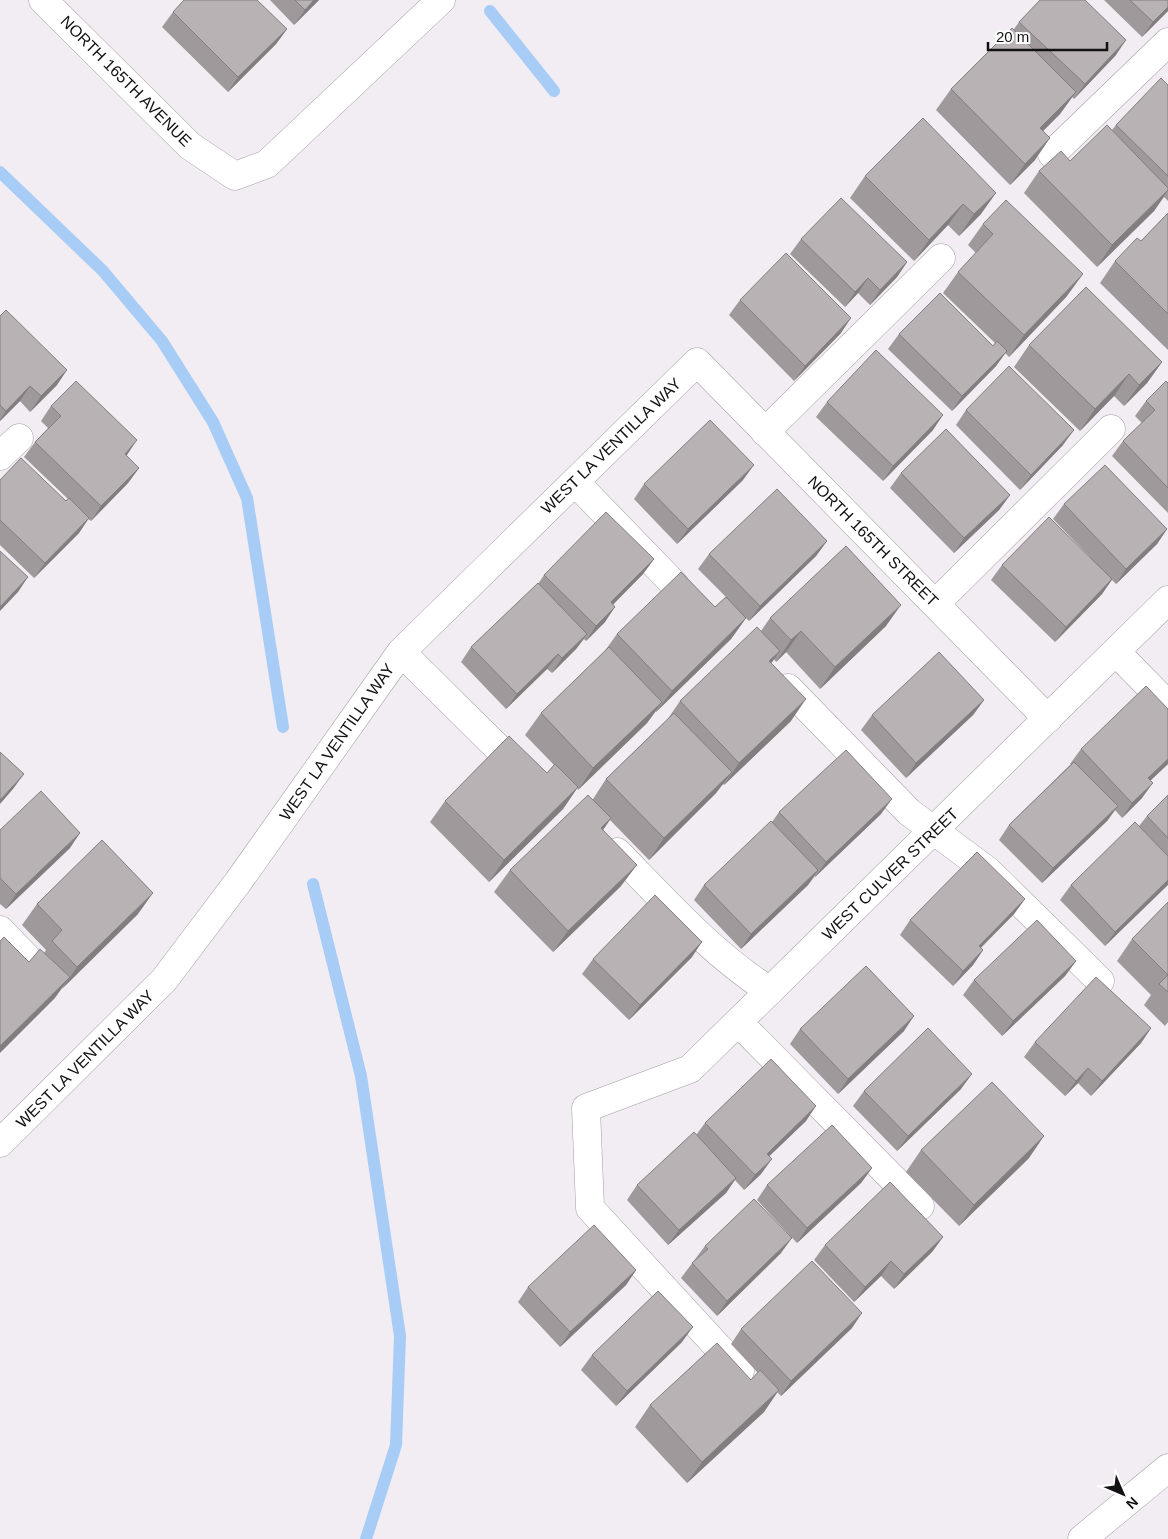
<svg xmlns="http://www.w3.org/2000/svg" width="1168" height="1539" viewBox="0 0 1168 1539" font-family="Arial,sans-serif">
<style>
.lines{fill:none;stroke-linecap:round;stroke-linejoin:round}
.stream{stroke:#a7ccf6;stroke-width:12}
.minor-casing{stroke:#a29ea2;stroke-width:29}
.major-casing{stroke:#a29ea2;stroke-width:29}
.minor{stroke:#fff;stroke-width:28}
.major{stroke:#fff;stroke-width:28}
.wall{fill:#9f999c}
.shaded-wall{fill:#827d7f}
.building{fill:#b9b2b5;stroke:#827d7f}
.labels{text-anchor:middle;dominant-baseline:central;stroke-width:4;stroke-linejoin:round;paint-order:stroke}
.street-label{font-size:16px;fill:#131113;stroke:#fff}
</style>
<rect width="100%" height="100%" fill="#f2edf2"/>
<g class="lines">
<path class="stream" d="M490 11 554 91
M0 172 103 271 162 341 213 422 247 498 283 727
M313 884 361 1076 400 1336 396 1445 366 1539"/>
<g class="minor-casing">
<path id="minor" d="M43 0 190 146 235 176 267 164 441 0
M1052 154 1168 42
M765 432 941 258
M0 456 19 438
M575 482 675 585
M935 604 1111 429
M401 652 506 756
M1116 652 1168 705
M788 688 909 812 988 871 1100 981
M617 852C665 901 712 954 770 991
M0 930 31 962
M738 1022 920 1206
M0 1143 164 980 238 882 401 652 697 362 1048 719
M740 1371 590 1208 586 1108 690 1069 1168 600"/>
</g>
<g class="major-casing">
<path id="major" d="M1082 1539 1168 1468"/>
</g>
<use href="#minor" class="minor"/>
<use href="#major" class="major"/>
</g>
<path class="wall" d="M270 0H319L294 25Z
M1104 0H1168V11L1142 37Z
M173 12 287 29 276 44 228 92 162 27Z
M1019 22 1116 55 1074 99 1072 97 1060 114 1043 131 1035 160 1010 185 936 110 951 89 1014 29Z
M1168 85V201L1164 197 1154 211 1097 267 1024 193 1039 171 1070 161 1112 130 1116 125Z
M923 118 981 214 959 236 948 225 914 261 850 198 865 176Z
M1168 213V350L1100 283 1115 261 1141 241Z
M983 224 1067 296 1009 357 1005 353 996 366 952 411 888 349 899 334 993 346 995 343 943 293 958 272 976 253 968 245Z
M801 239 907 262 897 277 870 305 858 293 845 307 790 254Z
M740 300 841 333 794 381 729 315Z
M0 316 57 385 30 412 20 401 0 421Z
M1029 345 1162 362 1147 383 1124 406 1114 396 1080 431 1014 367Z
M1168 383V513L1112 456 1123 441 1142 423 1135 416 1146 401Z
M827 402 933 430 883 481 816 417Z
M51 406 126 456 139 468 128 483 91 521 88 519 79 533 34 578 0 545V480L66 501 68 499 24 457 35 442 48 428 41 421Z
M966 410 1063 445 1020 490 956 425Z
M901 473 1010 495 999 510 954 553 890 488Z
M743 480 677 544 634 499 644 484Z
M1064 504 1167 529 1157 544 1116 584 1112 580 1102 594 1055 642 991 580 1002 565 1090 557 1053 519Z
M827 541 816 556 749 621 746 618 731 639 656 712V711L647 723 578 790 577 788 563 809 489 882 430 822 445 801 547 773 554 765 525 735 541 713 604 652 617 634 715 607 726 597 698 569 709 554Z
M654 559 643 574 613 604 605 622 586 641 584 639 576 649 552 673 547 669 506 709 461 662 471 647 538 584 544 575Z
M770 618 886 626 820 689 786 652 776 662 774 659 771 663 791 721 724 785 723 784 716 793 649 860 610 820 603 830 621 886 553 952 494 892 510 870 593 799 606 779 667 720 680 701 761 631Z
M984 700 973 715 906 778 861 730 872 715Z
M1168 709V764L1150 781 1142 798 1122 818 1115 810 1107 821 1042 883 999 840 1009 825 1071 764H1070L1081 749Z
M1168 795V880L1105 946 1060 900 1071 885 1139 826 1147 816Z
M779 812 881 814 815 877V876L808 885 741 949 694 900 704 885 772 822Z
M0 830 70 848 6 909 0 904Z
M1025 899 1014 914 981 948 983 950 973 965 953 986 900 935 910 920Z
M1168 902V1022L1165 1026 1144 1005 1151 995 1117 961 1132 939Z
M37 904 138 914 62 988 54 999 29 962 44 953 46 950 22 925Z
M692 957 629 1020 582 974 593 959Z
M1076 961 1065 976 1002 1036 963 995 974 980Z
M1151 1028 1141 1043 1091 1096 1078 1083 1065 1096 1024 1057 1035 1042Z
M800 1029 904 1031 838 1094 790 1044Z
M961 1089 897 1151 853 1106 864 1091Z
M806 1121 769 1156 761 1174 744 1190 735 1180 726 1193 668 1245 627 1200 637 1185 696 1135 705 1123Z
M921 1150 1029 1158 959 1226 906 1172Z
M872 1168 861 1183 797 1243 757 1200 767 1185Z
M943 1237 932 1252 894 1289 881 1276 854 1302 814 1260 825 1245Z
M705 1246 781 1253 717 1316 681 1278Z
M636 1270 626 1285 560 1347 518 1302 528 1287Z
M852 1328 781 1396 777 1392 764 1412 687 1483 635 1427 650 1405 751 1380 758 1373 731 1344 741 1329Z
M682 1342 616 1406 581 1370 592 1355Z"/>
<path class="shaded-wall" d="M314 0H319L294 25 305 10Z
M1168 7V11L1142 37 1153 22Z
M287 29 276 44 228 92 238 77Z
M1126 40 1116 55 1074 99 1085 84Z
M1076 92 1060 114 1025 149 1040 128Z
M1050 138 1035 160 1010 185 1025 164Z
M1168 190 1154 211 1097 267 1112 245Z
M996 193 981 214 959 236 974 214Z
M963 204 948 225 914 261 929 240Z
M907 262 897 277 870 305 880 290Z
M1083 274 1067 296 1009 357 1024 335Z
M868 278 858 293 845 307 855 292Z
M851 318 841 333 794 381 805 366Z
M1007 351 996 366 952 411 962 396Z
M1162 362 1147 383 1124 406 1139 385Z
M67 370 57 385 30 412 41 396Z
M1129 374 1114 396 1080 431 1095 409Z
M30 386 20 401 0 421V420L6 411Z
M943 415 933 430 883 481 893 466Z
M1074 430 1063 445 1020 490 1031 475Z
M137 440 127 455 114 469 125 454Z
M754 465 743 480 677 544 688 529Z
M139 468 128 483 91 521 101 506Z
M1010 495 999 510 954 553 964 538Z
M89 518 79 533 34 578 45 563Z
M1167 529 1157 544 1116 584 1126 569Z
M827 541 816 556 749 621 760 606Z
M654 559 643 574 601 617 611 602Z
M28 577 18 592 0 611V607Z
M1112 579 1102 594 1055 642 1066 627Z
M901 605 886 626 820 689 835 667Z
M615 607 605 622 586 641 596 626Z
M746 618 731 639 656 712 672 691Z
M801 631 786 652 776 662 791 640Z
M587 634 576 649 552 673 562 658Z
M780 651 765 672 769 661Z
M558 654 547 669 506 709 517 694Z
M806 699 791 721 724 785 739 763Z
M984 700 973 715 906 778 916 763Z
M662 702 647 723 578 790 593 768Z
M1168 759V764L1137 793 1148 778Z
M732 772 716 793 649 860 664 838Z
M24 774 13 789 0 804V800Z
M1153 783 1142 798 1122 818 1132 803Z
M578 787 563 809 489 882 504 860Z
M892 799 881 814 815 877 826 862Z
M1118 806 1107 821 1042 883 1053 868Z
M611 818 596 840 601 828Z
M80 833 70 848 6 909 16 894Z
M637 865 621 886 553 952 568 931Z
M818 870 808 885 741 949 751 934Z
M1168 880V885L1105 946 1115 932Z
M153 893 138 914 62 989 77 967Z
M1025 899 1014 914 968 960 979 946Z
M702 942 692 957 629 1020 640 1005Z
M983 950 973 965 953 986 963 971Z
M1076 961 1065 976 1002 1036 1013 1021Z
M70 977 54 999 0 1053V1046Z
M914 1016 904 1031 838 1094 848 1079Z
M1151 1028 1141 1043 1091 1096 1102 1081Z
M1088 1068 1078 1083 1065 1096 1076 1081Z
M972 1074 961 1089 897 1151 908 1136Z
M816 1106 806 1121 756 1169 767 1154Z
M1044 1136 1029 1158 959 1226 974 1205Z
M772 1159 761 1174 744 1190 755 1175Z
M872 1168 861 1183 797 1243 807 1228Z
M736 1178 726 1193 668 1245 679 1230Z
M943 1237 932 1252 894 1289 904 1274Z
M792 1238 781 1253 717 1316 727 1301Z
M891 1261 881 1276 854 1302 865 1287Z
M636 1270 626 1285 560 1347 570 1332Z
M862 1313 852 1328 781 1396 791 1381Z
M693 1327 682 1342 616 1406 627 1391Z
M779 1390 764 1412 687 1483 702 1462Z"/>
<path class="building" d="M184 0H257L287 29 238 77 173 12Z
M295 0H314L305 10Z
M1040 0H1085L1126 40 1085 84 1019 22Z
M1130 0H1168V7L1153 22Z
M1012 28 1076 92 1040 128 1050 138 1025 164 951 89Z
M1161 78 1168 85V176L1116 125Z
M923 118 996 193 974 214 963 204 929 240 865 176Z
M1107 125 1168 188V190L1112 245 1039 171 1061 151 1070 161Z
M841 198 907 262 880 290 868 278 855 292 801 239Z
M1006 200 1083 274 1024 335 958 272 993 234 983 224Z
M1168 213V314L1115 261 1137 238 1141 241Z
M786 253 851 318 805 366 740 300Z
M1086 287 1162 362 1139 385 1129 374 1095 409 1029 345Z
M940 293 993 346 997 341 1007 351 962 396 899 334Z
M6 310 67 370 41 396 30 386 6 411 0 405V316Z
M876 350 943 415 893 466 827 402Z
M1009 366 1074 430 1031 475 966 410Z
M76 381 137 440 125 454 139 468 101 506 35 442 61 416 51 406Z
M1166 381 1168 383V488L1123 441 1155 410 1146 401Z
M710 420 754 465 688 529 644 484Z
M946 429 1010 495 964 538 901 473Z
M21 458 66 501 69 498 89 518 45 563 0 520V480Z
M1105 465 1167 529 1126 569 1064 504Z
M777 489 827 541 760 606 709 554Z
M606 512 654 559 611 602 615 607 596 626 544 575Z
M1049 517 1112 579 1066 627 1002 565Z
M846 546 901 605 835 667 801 631 791 640 770 618Z
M0 551 28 577 0 607Z
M681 572 715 607 726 597 746 618 672 691 617 634Z
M538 583 587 634 562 658 558 654 517 694 471 647Z
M757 627 780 651 769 661 806 699 739 763 680 701Z
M609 647 662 702 593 768 541 713Z
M939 652 984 700 916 763 872 715Z
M1146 686 1168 709V759L1148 778 1153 783 1132 803 1081 749Z
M674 713 732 772 664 838 606 779Z
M509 736 547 773 555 764 578 787 504 860 445 801Z
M846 750 892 799 826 862 779 812Z
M0 752 24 774 0 800Z
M1074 762 1118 806 1053 868 1009 825Z
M41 791 80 833 16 894 0 878V830Z
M588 795 611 818 601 828 637 865 568 931 510 870Z
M1168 795V838L1147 816Z
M771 821 818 870 751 934 704 885Z
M1135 822 1168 856V880L1115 932 1071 885Z
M102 840 153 893 77 967 52 941 62 930 37 904Z
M977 852 1025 899 979 946 983 950 963 971 910 920Z
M655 895 702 942 640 1005 593 959Z
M1168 902V975L1132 939Z
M1037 920 1076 961 1013 1021 974 980Z
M4 937 29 962 40 949 70 977 0 1046V941Z
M866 966 914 1016 848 1079 800 1029Z
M1168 975V992L1159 984Z
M1096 977 1151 1028 1102 1081 1088 1068 1076 1081 1035 1042Z
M928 1028 972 1074 908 1136 864 1091Z
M771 1059 816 1106 767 1154 772 1159 755 1175 705 1123Z
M992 1082 1044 1136 974 1205 921 1150Z
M832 1125 872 1168 807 1228 767 1185Z
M694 1132 736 1178 679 1230 637 1185Z
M890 1182 943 1237 904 1274 891 1261 865 1287 825 1245Z
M754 1199 792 1238 727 1301 692 1263 708 1249 705 1246Z
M594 1225 636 1270 570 1332 528 1287Z
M812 1261 862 1313 791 1381 741 1329Z
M658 1291 693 1327 627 1391 592 1355Z
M717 1343 751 1380 760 1370 779 1390 702 1462 650 1405Z"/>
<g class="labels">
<g class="street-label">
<text transform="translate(126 81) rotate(45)">NORTH 165TH AVENUE</text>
<text transform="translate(611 446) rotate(-44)">WEST LA VENTILLA WAY</text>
<text transform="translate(873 541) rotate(45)">NORTH 165TH STREET</text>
<text transform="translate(337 742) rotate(-55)">WEST LA VENTILLA WAY</text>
<text transform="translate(890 874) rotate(-44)">WEST CULVER STREET</text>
<text transform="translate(85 1059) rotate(-45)">WEST LA VENTILLA WAY</text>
</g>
</g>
<g transform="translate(1123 1494) rotate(135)" stroke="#ffffff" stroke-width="4" paint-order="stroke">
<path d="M0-4L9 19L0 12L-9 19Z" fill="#131113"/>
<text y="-8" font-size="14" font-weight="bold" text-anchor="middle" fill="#131113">N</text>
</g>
<path d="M988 42v8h119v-8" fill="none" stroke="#131113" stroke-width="2.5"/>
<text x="996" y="42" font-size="15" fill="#131113" stroke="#ffffff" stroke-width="4" paint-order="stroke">20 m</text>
</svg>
